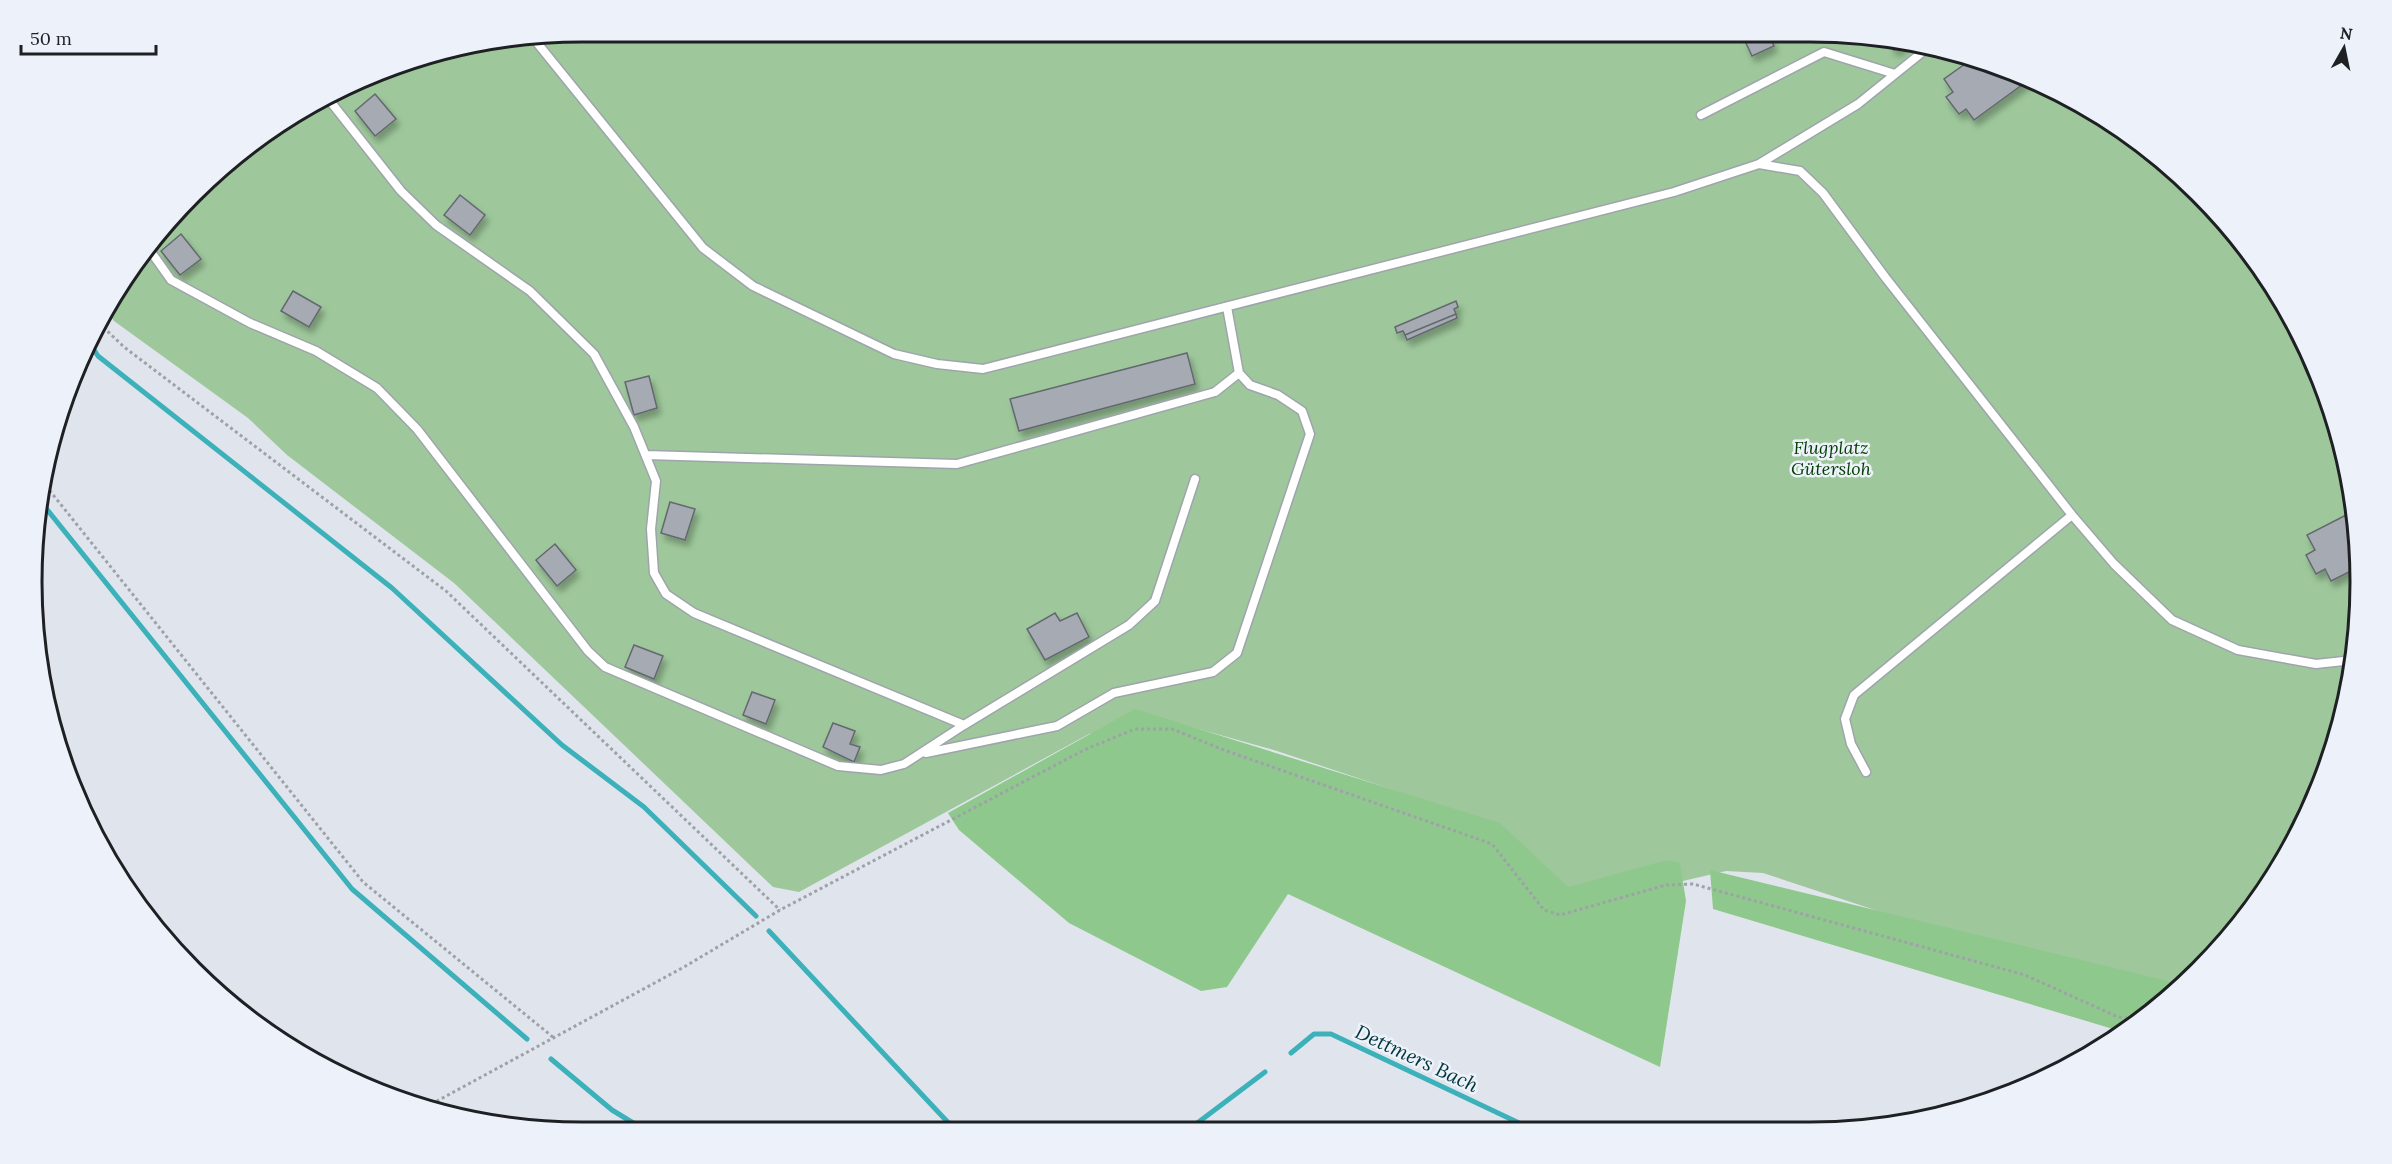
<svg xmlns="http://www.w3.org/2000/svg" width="2392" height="1164" viewBox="0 0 2392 1164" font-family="Lora,serif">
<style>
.green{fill:#9ec89b}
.forest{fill:#8fc88c}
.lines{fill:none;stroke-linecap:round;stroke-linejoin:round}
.stream{stroke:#3cb1ba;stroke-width:5}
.building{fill:#a6abb3;stroke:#64686f;stroke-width:1.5;filter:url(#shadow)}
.lane-casing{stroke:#9fa4ac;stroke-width:11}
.path{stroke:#9ea2a8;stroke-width:3;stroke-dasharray:3 3;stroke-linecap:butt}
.lane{stroke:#fff;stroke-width:8}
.labels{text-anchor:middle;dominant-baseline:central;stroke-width:5;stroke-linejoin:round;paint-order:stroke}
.park-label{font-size:18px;font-style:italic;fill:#003e02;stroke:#edf2fa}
.water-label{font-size:20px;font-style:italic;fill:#00373b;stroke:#edf2fa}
.rim{fill:none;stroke:#1e2023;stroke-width:3}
</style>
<defs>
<filter id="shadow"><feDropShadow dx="3.5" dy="6" stdDeviation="3" flood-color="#0004"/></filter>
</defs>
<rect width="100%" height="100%" fill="#e0e5ed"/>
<path class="green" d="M582 32H1810L1918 42 2021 74 2116 124 2200 193 2268 276 2319 372 2350 475 2360 582 2350 690 2318 793 2247 917 2160 1004 1763 873 1726 871 1562 909 1498 825 1277 751 1159 718 1089 734 799 892 773 887 454 583 287 455 248 418 114 321 106 310 124 276 247 145 405 61Z"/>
<path class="forest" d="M1135 709 1500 823 1568 887 1667 860 1680 863 1686 901 1660 1067 1288 894 1227 987 1201 991 1069 923 959 830 948 813Z
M1710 870 2180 984 2145 1019 2123 1032 1713 909Z"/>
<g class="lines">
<path class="stream" d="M89 342 98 356 392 588 562 745 644 807 756 916
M41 502 352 889 527 1039
M769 931 956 1131
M1291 1053 1314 1034H1331L1532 1129
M551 1059 612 1110 648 1132
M1188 1130 1265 1072"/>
</g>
<path class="building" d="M1767 32 1774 46 1752 56 1745 41Z
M1889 39 1902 41 1904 46 1894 50Z
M1972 59 2021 74 2030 79 1974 120 1966 109 1959 114 1946 97 1953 92 1944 79Z
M375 94 396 119 375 136 355 111Z
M460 195 485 215 470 235 444 215Z
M181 234 201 259 180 275 161 251Z
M293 291 321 307 309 327 281 311Z
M1456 301 1458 307 1454 309 1456 314 1405 335 1403 331 1397 333 1395 327Z
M1456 314 1457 318 1407 340 1405 335Z
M1187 353 1195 384 1019 431 1010 399Z
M649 376 657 408 634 415 625 382Z
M670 502 695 509 685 540 661 533Z
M2354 511 2359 567 2331 581 2325 569 2316 574 2306 555 2315 550 2307 535Z
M555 544 576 570 557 586 536 560Z
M1055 613 1060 621 1077 613 1089 637 1045 660 1027 629Z
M634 645 663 656 654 679 625 667Z
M752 692 775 700 766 724 743 715Z
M833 723 855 731 850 744 860 747 854 762 823 747Z"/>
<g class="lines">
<g class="lane-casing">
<path id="lane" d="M534 39 703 248 753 286 894 354 937 364 983 369 1674 192 1759 164 1858 104 1930 46
M330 101 401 191 436 225 530 291 594 354 634 427 656 481 651 529 654 573 666 594 694 613 964 725
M1701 115 1824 52 1895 74
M1759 164 1800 171 1823 193 1885 277 2072 515 2114 564 2172 620 2238 650 2316 664 2353 660
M149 249 171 280 250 323 316 351 377 388 417 429 588 651 605 667 838 766 881 770 904 764 964 725 1129 625 1155 601 1195 479
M646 455 957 464 1215 392 1239 373
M926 753 1057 726 1114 693 1213 672 1237 653 1310 434 1302 411 1278 395 1250 385 1239 373 1227 307
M1866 772 1851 744 1845 719 1854 695 2072 515"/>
</g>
<path class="path" d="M99 323 124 347 446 591 780 910
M42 481 363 882 554 1038
M426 1107 684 967 780 910 1084 750 1135 729H1172L1224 750 1492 844 1544 910 1560 915 1666 885 1693 884 2025 975 2118 1017 2142 1020"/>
<use href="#lane" class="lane"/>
</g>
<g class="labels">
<g class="park-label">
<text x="1831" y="447">Flugplatz<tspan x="1831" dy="21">Gütersloh</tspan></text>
</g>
<g class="water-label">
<text transform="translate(1417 1058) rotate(25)">Dettmers Bach</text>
</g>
</g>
<path d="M0 0H2392V1164H0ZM582 42H1810A540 540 0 0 1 2350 582V582A540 540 0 0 1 1810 1122H582A540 540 0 0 1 42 582V582A540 540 0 0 1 582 42Z" fill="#edf2fa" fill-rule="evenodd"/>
<path class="rim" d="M582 42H1810A540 540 0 0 1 2350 582V582A540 540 0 0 1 1810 1122H582A540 540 0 0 1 42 582V582A540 540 0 0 1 582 42Z"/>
<g transform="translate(2344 48) rotate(9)" stroke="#edf2fa" stroke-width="4.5" paint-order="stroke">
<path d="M0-4.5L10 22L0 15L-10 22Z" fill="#1e2023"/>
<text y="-9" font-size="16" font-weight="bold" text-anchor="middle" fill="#1e2023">N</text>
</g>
<path d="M21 45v9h135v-9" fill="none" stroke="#1e2023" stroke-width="3"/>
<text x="30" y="45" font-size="18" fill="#1e2023" stroke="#edf2fa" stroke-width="4.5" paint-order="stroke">50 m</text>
</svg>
